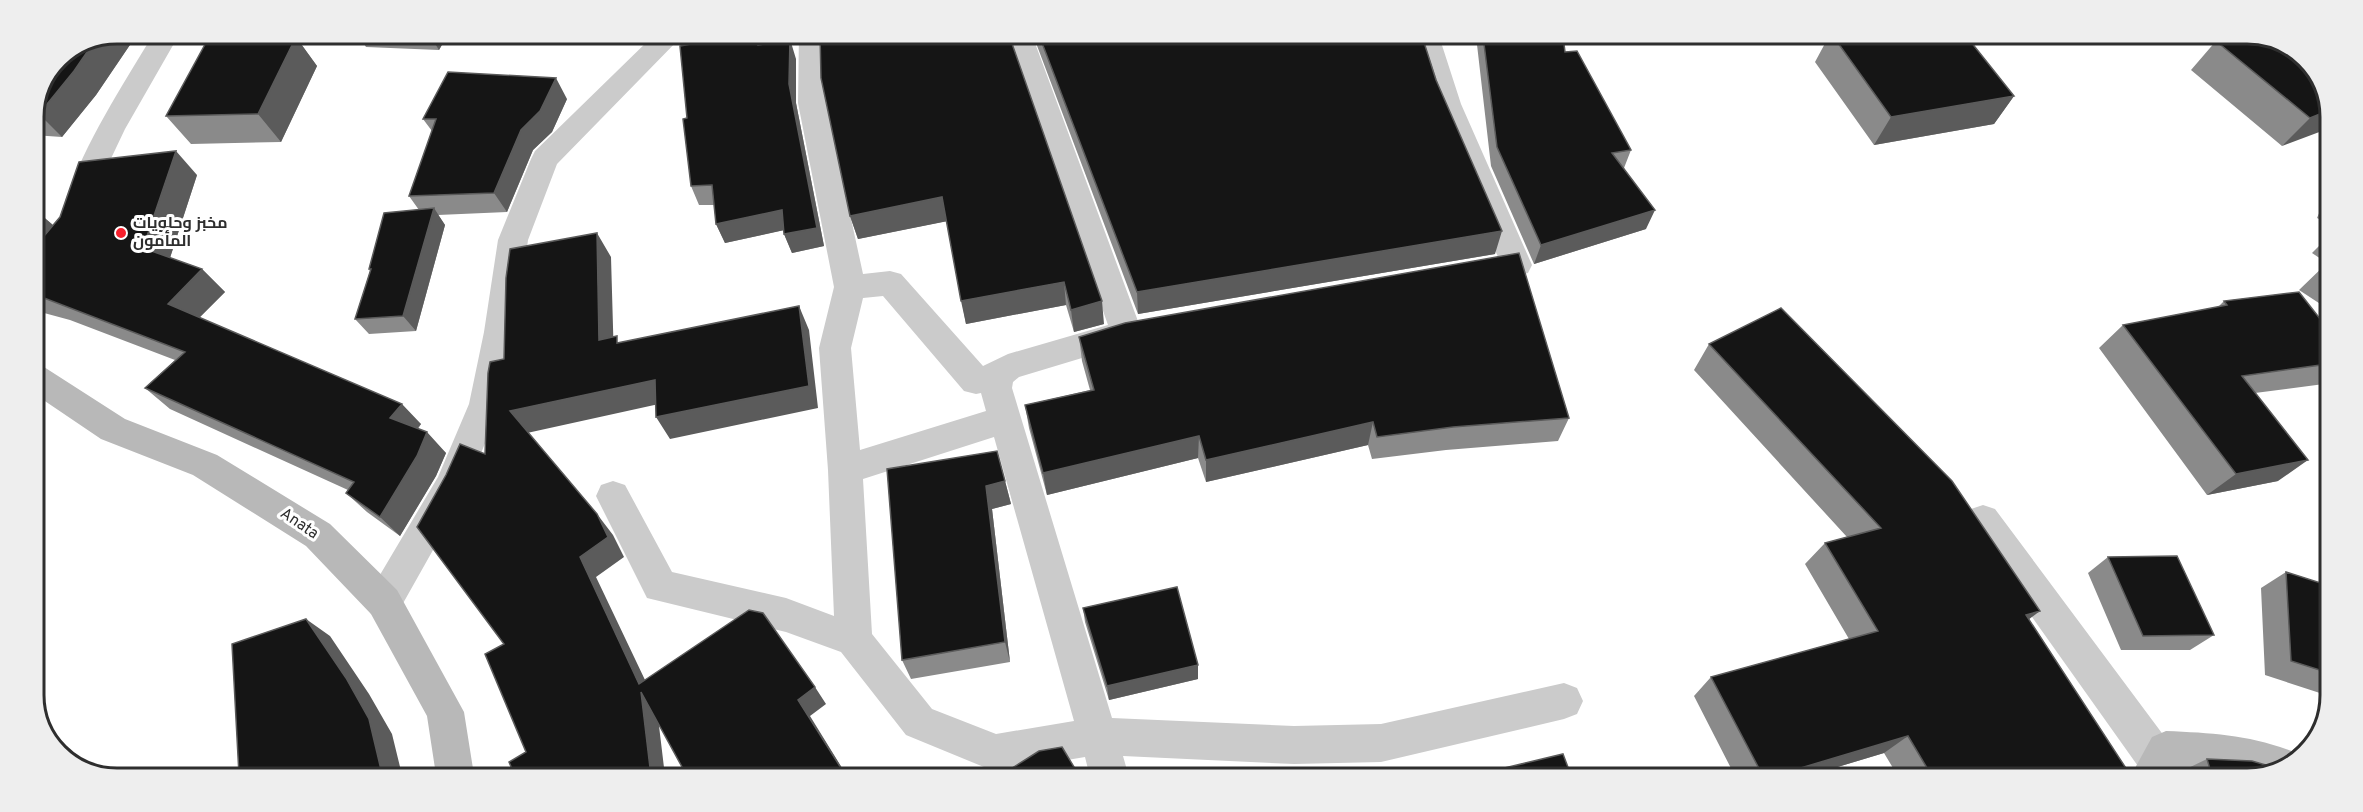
<svg xmlns="http://www.w3.org/2000/svg" width="2363" height="812" viewBox="0 0 2363 812" font-family="Overpass,Cairo,sans-serif">
<style>
.lines{fill:none;stroke-linecap:round;stroke-linejoin:round}
.street{fill:#cbcbcb;fill-rule:evenodd}
.secondary{fill:#b8b8b8;fill-rule:evenodd}
.wall{fill:#8a8a8a}
.shaded-wall{fill:#5b5b5b}
.building{fill:#151515;stroke:#5b5b5b;stroke-width:1.5}
.poi-dot{fill:#f61f2c;stroke:#fff;stroke-width:2}
.labels{text-anchor:middle;dominant-baseline:central;stroke-width:6;stroke-linejoin:round;paint-order:stroke}
.poi-label{font-size:16px;font-weight:bold;fill:#2e2e2e;stroke:#fff;text-anchor:start}
.street-label{font-size:16px;fill:#2e2e2e;stroke:#fff}
.rim{fill:none;stroke:#2e2e2e;stroke-width:3}
</style>
<rect width="100%" height="100%" fill="#fff"/>
<g class="lines">
<path class="street" d="M154 33H180L125 129 106 169 90 209 80 212 70 209 65 201C86 141 121 88 154 33Z
M655 34H684L557 164 528 240 516 332 501 404 464 495 397 614 384 619 371 614 366 602 371 590 438 477 469 404 484 332 498 240 531 159 535 151Z
M799 34H825L826 103 863 274 890 271 901 274 983 366 1008 354 1108 325 1006 35H1032L1142 332 1135 342 1019 377 1013 382 1012 388 1112 718 1294 726 1381 724 1564 683 1577 688 1583 701 1577 714 1564 719 1381 762 1294 764 1123 756 1129 777H1090L1085 757 996 772 906 735 841 652 786 632 647 598 596 496 601 485 613 481 625 485 672 572 786 598 834 616 828 470 819 348 834 287 798 103ZM883 296 964 391 976 394 981 393 986 411 860 450 851 348 863 298ZM994 437 1074 721 996 734 932 709 872 634 863 479Z
M1413 36H1439L1461 104 1532 265 1528 273 1485 283 1474 280 1470 271 1474 262 1498 257 1433 104Z
M1983 505 1995 509 2173 748 2178 762 2173 776C2163 780 2155 780 2145 776L1971 531 1966 520 1971 509Z"/>
<path class="secondary" d="M33 363 44 367 125 419 217 455 330 524 397 590 464 712 474 775H436L427 716 371 614 306 546 193 475 101 439 33 393Z
M2166 731C2214 733 2251 735 2297 753L2299 759 2297 762 2251 778 2226 771 2176 769 2170 779H2129L2152 737Z"/>
</g>
<path class="wall" d="M116 33H138L96 95 62 137 33 135V111Z
M357 33 448 34 439 50 366 47Z
M757 34 761 44 796 59V103L824 246 792 253 784 234V230L725 243 716 224 714 205H699L691 186 687 118Z
M820 34 1104 324 1074 332 1066 305 966 324 947 221 858 239 850 216Z
M1033 35 1422 36 1495 254 1138 314Z
M1476 36H1563L1565 52 1631 150 1624 168 1646 229 1534 264 1491 166Z
M1829 36 1967 37 2014 96 1994 124 1874 145 1815 62Z
M296 37 317 66 281 142 191 144 166 116Z
M2216 41 2330 110 2282 146 2191 70Z
M567 99 552 132 533 150 507 212 438 215 445 225 416 331 369 334 355 319 370 271 369 269 419 210 409 196 432 131 423 119Z
M197 175 170 258 202 269 225 292 199 318 421 424 418 429 446 453 436 476 400 536 367 512 346 493 348 490 170 409 145 388 175 360 70 320 33 310V208L53 225Z
M2329 190V224L2317 218Z
M2329 236 2328 309 2299 290 2327 263 2312 253Z
M2224 301 2328 329V381L2324 384 2255 393 2278 481 2207 495 2099 348 2123 325 2218 307Z
M1079 337 1569 418 1558 441 1446 450 1372 459 1368 445 1206 482 1198 458 1047 495 1029 428 1025 405 1090 390 1082 361Z
M1709 344 2029 619 2133 779 1899 778 1884 753 1801 778H1736L1694 696 1711 677 1849 639 1805 564 1825 543 1847 537 1694 370Z
M1005 481 1011 504 992 509 1010 662 911 679 902 660Z
M2108 557 2214 635 2190 650H2121L2088 573Z
M2286 572 2327 585 2326 695 2265 675 2261 588Z
M1083 608 1198 679 1109 700 1085 622Z
M2207 759 2247 779H2184L2182 771Z"/>
<path class="shaded-wall" d="M116 33H138L96 95 62 137 39 114 94 42Z
M429 34H448L439 50Z
M296 37 317 66 281 142 258 114Z
M790 39 796 59V103L824 246 792 253 784 234Z
M556 78 567 99 552 132 533 150 507 212 494 193 521 130Z
M2014 96 1994 124 1874 145 1891 117Z
M2330 110V128L2282 146 2310 118Z
M176 151 197 175 166 270 143 248Z
M942 197 948 221 858 239 850 216Z
M33 208 54 226 33 253Z
M434 208 445 225 416 331 403 316Z
M782 210 789 229 725 243 716 224Z
M1655 210 1646 229 1534 264 1541 245Z
M1502 231 1495 254 1138 314 1137 292Z
M597 233 611 257 614 362 599 340Z
M202 269 225 292 191 326 168 304Z
M1064 282 1066 305 966 324 961 301Z
M1102 301 1104 324 1074 332 1071 310Z
M799 306 809 330 818 408 670 439 656 417Z
M655 380 668 402 527 433 510 411Z
M402 404 421 424 409 438 390 418Z
M1373 422 1368 445 1206 482V460Z
M427 432 446 453 436 476 400 536 380 517Z
M1199 436 1198 458 1047 495 1043 473Z
M2308 460 2278 481 2207 495 2236 474Z
M1005 481 1011 504 992 509 1010 662 1005 642 986 486Z
M597 514 613 535 624 557 596 577 655 701 639 684 580 557Z
M2040 611 2013 631 2026 615Z
M306 619 330 636 369 694 392 734 402 775H380Z
M1198 665V679L1109 700 1107 686Z
M815 687 826 704 810 716 847 776H846L798 700Z
M641 692 657 709 665 776H651Z
M1908 736 1884 753 1801 778H1767Z"/>
<path class="building" d="M746 34H757L758 45 790 39 789 84 817 228 784 234 782 210 716 224 712 185 691 186 683 119 687 118 680 46Z
M820 34 1009 35 1102 301 1071 310 1064 282 961 301 942 197 850 216 821 78Z
M1039 35 1422 36 1436 80 1502 231 1137 292Z
M1483 36H1563L1565 52 1577 51 1631 150 1612 153 1655 210 1541 245 1497 147Z
M1833 36 1967 37 2014 96 1891 117Z
M296 37 258 114 166 116 208 39Z
M2227 37H2273L2313 65 2330 110 2310 118 2216 41Z
M94 42 74 71 39 114 33 113V111L58 57Z
M448 72 556 78 540 111 521 130 494 193 409 196 436 119H423Z
M176 151 143 248 202 269 168 304 402 404 390 418 427 432 417 456 380 517 346 493 354 482 145 388 185 352 44 298 33 295V249L60 217 79 162Z
M434 208 403 316 355 319 371 269H369L384 213Z
M597 233 599 340 617 336V343L799 306 809 386 656 417 655 380 510 411 597 514 608 537 580 557 639 684 749 610 763 613 815 687 798 700 846 776H687L641 692 651 776H515L509 762 526 752 485 654 504 644 417 527 446 475 460 444 485 454 488 373 490 362 504 359 506 278 510 249Z
M1519 253 1569 418 1453 427 1377 437 1373 422 1206 460 1199 436 1043 473 1025 405 1094 390 1079 337 1125 323Z
M2299 292 2328 329V364L2242 376 2308 460 2236 474 2123 325 2227 305 2224 301Z
M1781 308 1952 481 2040 611 2026 615 2133 779 1933 778 1908 736 1767 778H1764L1711 677 1878 631 1825 543 1881 528 1709 344Z
M997 451 1005 481 986 486 1005 642 902 660 887 469Z
M2177 556 2214 635 2143 636 2108 557Z
M2286 572 2327 585 2326 672 2291 661Z
M1177 587 1198 665 1107 686 1083 608Z
M306 619 346 678 369 719 382 774 380 775H239L232 644Z
M1062 747 1080 777H998L1039 751Z
M1563 754 1572 778 1467 777Z
M2207 759 2252 761 2276 768 2277 769 2247 779H2213Z"/>
<circle class="poi-dot" cx="121" cy="233" r="6"/>
<g class="labels">
<g class="poi-label">
<text x="133" y="224">مخبز وحلويات<tspan x="133" dy="18">المأمون</tspan></text>
</g>
<g class="street-label">
<text transform="translate(299 524) rotate(34)">Anata</text>
</g>
</g>
<path d="M0 0H2363V812H0ZM117 44H2247A73 73 0 0 1 2320 117V695A73 73 0 0 1 2247 768H117A73 73 0 0 1 44 695V117A73 73 0 0 1 117 44Z" fill="#eee" fill-rule="evenodd"/>
<path class="rim" d="M117 44H2247A73 73 0 0 1 2320 117V695A73 73 0 0 1 2247 768H117A73 73 0 0 1 44 695V117A73 73 0 0 1 117 44Z"/>
</svg>
